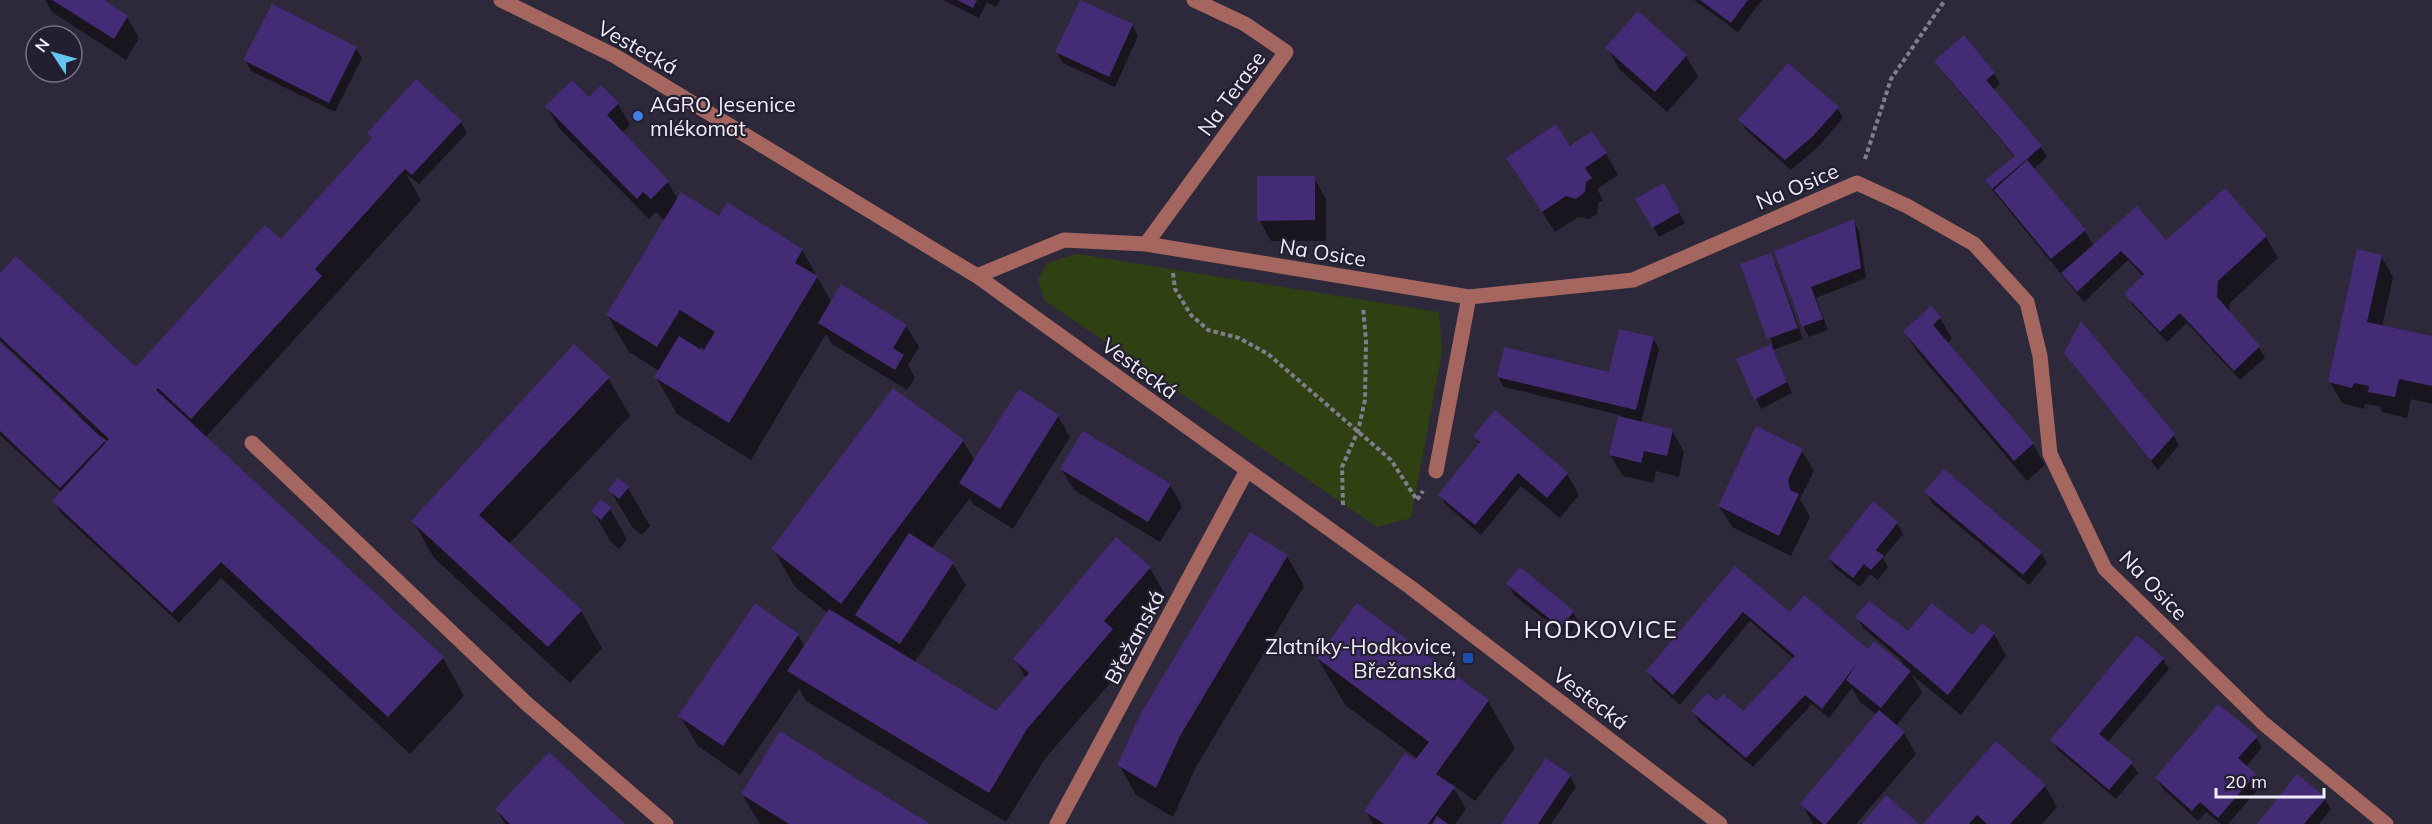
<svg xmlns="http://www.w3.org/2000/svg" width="2432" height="824" viewBox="0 0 2432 824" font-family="Mulish,sans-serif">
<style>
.green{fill:#2f4013}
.shadow{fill:#0007;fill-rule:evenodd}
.building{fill:#432b75}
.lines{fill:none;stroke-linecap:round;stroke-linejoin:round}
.path{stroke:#817e8c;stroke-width:4;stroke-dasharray:4.5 3;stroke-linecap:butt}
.minor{stroke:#a56660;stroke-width:15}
.shop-dot{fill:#3f7fe0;stroke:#231f30;stroke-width:2}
.transit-dot{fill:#1a4fb4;stroke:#231f30;stroke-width:2}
.labels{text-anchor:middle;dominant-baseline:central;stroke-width:4.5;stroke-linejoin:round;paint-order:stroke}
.street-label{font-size:21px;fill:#efedf8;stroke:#231f30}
.poi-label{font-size:21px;fill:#efedf8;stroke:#231f30;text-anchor:start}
.quarter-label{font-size:24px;letter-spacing:1.5px;fill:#efedf8;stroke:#231f30}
</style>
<rect width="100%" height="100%" fill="#2d293a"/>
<path class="green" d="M1077 254 1439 312 1442 352 1411 518 1377 527 1044 300 1038 279 1047 263Z"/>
<path class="shadow" d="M45 0H102L127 17 139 38 126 60 52 12Z
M943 0H1000L996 7 987 2 979 18Z
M1694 0H1762L1738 32Z
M1132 25 1138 36 1115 87 1063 63 1057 52Z
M356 48 362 58 335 112 251 71 245 60Z
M1607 48 1686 56 1698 77 1667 112 1619 69Z
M1936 61 1994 73 2000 84 1993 90 2041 147 2047 157 2033 170 2085 231 2094 246 2266 237 2278 258 2230 303 2229 313 2259 347 2265 358 2240 380 2187 323 2167 342 2132 304 2126 294 2144 277 2128 260 2084 302 1993 191 1987 181 2015 157 1942 71Z
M589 99 618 104 630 125 622 133 668 182 678 200 802 250 832 303 906 326 919 347 908 365 915 378 907 390 832 344 826 334 751 460 677 414 656 377 659 371 629 352 607 315 665 221 656 212 649 219 559 128 547 107ZM701 347 706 350 703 353 699 351Z
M1837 108 1843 118 1818 147 1791 170 1746 130 1740 120Z
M461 122 467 133 419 184 406 174 421 200 205 438 443 658 464 696 410 754 221 578 179 623 60 512 54 501 62 493 0 435V344L77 417 79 415 0 340V275L136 369 281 241 373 140 368 133ZM100 435 109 442 106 445Z
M1570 148 1606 154 1618 175 1597 189 1603 200 1598 203 1597 214 1589 219 1578 217 1555 232 1508 158Z
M1314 178 1326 199V241H1271L1259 220Z
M1663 185 1685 223 1659 237 1637 200Z
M1853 221 1859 231 1866 278 1816 298 1828 330 1809 337 1803 326 1776 252Z
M1770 255 1776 265 1803 339 1773 350 1792 393 1761 409 1738 360 1773 345 1742 265Z
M2381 256 2393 277 2382 327 2432 337V404L2411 399 2407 418 2382 412 2379 406 2365 404 2364 409 2342 403 2330 382Z
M1931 308 1940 318 1952 339 1947 344 2033 444 2045 465 2027 481 1917 352 1905 331Z
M1653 338 1659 349 1641 423 1672 430 1684 452 1679 477 1656 471 1653 483 1623 476 1610 455 1620 415 1504 387 1498 377 1610 374Z
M2066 353 2173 435 2179 445 2158 470 2072 363Z
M608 378 630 416 509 544 581 611 602 648 570 683 434 558 413 521Z
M1058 416 1070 437 1013 529 973 504 970 498 931 549 953 564 966 585 914 663 997 713 1026 678 1015 659 1150 568 1167 598 1123 650 1129 661 1044 760 1006 822 806 701 799 689 740 775 698 746 680 716 798 635 805 647 828 613 795 587 773 549 963 441 975 461Z
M1475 436 1567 474 1579 495 1560 518 1521 486 1481 535 1446 505 1440 495 1480 445Z
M1801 450 1814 471 1800 499 1810 517 1791 556 1732 527 1719 506Z
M1061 469 1170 485 1182 506 1160 542 1074 490Z
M1944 471 2041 553 2047 563 2029 585 1932 503 1926 492Z
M619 480 628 488 650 526 642 535 632 527 610 490Z
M610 509 627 539 619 549 610 541 593 511Z
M1897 523 1903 534 1883 558 1888 567 1878 580 1870 574 1860 587 1835 568 1829 558Z
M1287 556 1304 586 1196 767 1173 817 1136 795 1119 765Z
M1735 568 1790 614 1905 668 1900 659 1863 628 1857 617 1907 632 1972 637 1982 625 1994 634 2006 656 1961 715 1912 675 1922 693 1896 726 1904 733 1916 754 1856 824H1813L1802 804 1877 715 1860 702 1852 688 1829 718 1812 704 1753 767 1699 722 1693 711 1717 703 1743 713 1794 659 1750 621 1680 705 1654 682 1648 671Z
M1520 569 1573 612 1579 623 1567 637 1514 595 1508 584Z
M1318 659 1488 701 1515 748 1475 801 1451 783 1466 809 1455 824H1373L1366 811 1418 759 1345 705Z
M2163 659 2169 669 2107 743 2131 763 2138 773 2116 799 2058 750 2052 740Z
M2256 737 2262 747 2246 767 2255 775 2261 786 2228 824H2221L2206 812 2198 821 2163 789 2157 778Z
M1570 776 1576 787 1551 824H1503Z
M2045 786 2057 807 2042 824H1925Z
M742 794 927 824H760Z
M2325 799 2331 809 2319 824H2259Z
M497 810 623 824H505Z"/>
<path class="building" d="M52 0H104L128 16 114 39Z
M957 0H977L973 8Z
M1080 0 1133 24 1109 77 1055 52Z
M1700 0H1748L1731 23Z
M272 4 357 47 329 103 243 60Z
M1638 11 1687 55 1655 92 1605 48Z
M1964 35 1995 73 1986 80 2042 146 1992 189 1985 180 2015 156 1934 61Z
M1788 63 1839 107 1813 136 1785 160 1738 120Z
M416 79 462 121 412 175 405 169 315 269 322 276 191 419 158 388 156 390 444 657 388 717 221 562 172 613 52 501 109 439 0 337V273L16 256 136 367 265 225 281 239 372 138 367 133Z
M572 80 589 97 601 85 619 103 607 115 669 181 651 199 643 192 637 199 545 106Z
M1556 124 1570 146 1592 131 1607 153 1585 168 1592 178 1586 182 1585 192 1576 199 1566 196 1542 212 1506 158Z
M2027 160 2086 230 2051 259 1994 190Z
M1257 176H1315V220L1257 221Z
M1664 183 1680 212 1652 228 1635 199Z
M2225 188 2267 236 2218 281 2217 297 2260 346 2234 371 2180 313 2160 332 2124 294 2144 274 2121 251 2077 292 2061 273 2137 206 2166 240Z
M681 192 719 216 727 202 803 249 795 263 818 276 729 423 654 377 679 336 703 351 715 332 680 310 657 347 606 315Z
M1854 219 1861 268 1811 287 1823 319 1802 327 1774 251Z
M2357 249 2382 255 2367 322 2432 336V386L2399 379 2395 397 2368 392 2369 386 2354 383 2352 388 2328 382Z
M1771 253 1798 328 1767 339 1740 264Z
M841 284 907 325 893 348 904 355 895 370 818 323Z
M1931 306 1941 317 1933 325 2034 443 2014 461 1903 331Z
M2081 321 2175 434 2151 461 2064 353Z
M1619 329 1654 337 1636 410 1497 377 1504 347 1609 372Z
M0 342 105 441 60 488 0 431Z
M574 344 610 377 479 515 582 610 548 647 411 521Z
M1771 344 1787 382 1754 400 1736 359Z
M893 388 964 440 841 604 771 549Z
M1019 389 1059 415 1000 509 959 483Z
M1495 410 1568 473 1547 498 1518 473 1475 525 1438 495 1480 442 1473 436Z
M1618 416 1673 429 1667 456 1644 451 1641 463 1609 455Z
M1756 426 1803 449 1788 480 1790 490 1799 494 1779 536 1718 506Z
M1083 431 1171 484 1148 522 1060 469Z
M1944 469 2042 552 2023 575 1924 492Z
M618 478 629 487 619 499 608 490Z
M601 499 611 508 601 520 591 511Z
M1873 501 1898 522 1876 550 1884 556 1871 570 1864 564 1853 578 1828 558Z
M1250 532 1288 555 1180 736 1156 788 1117 765 1141 713Z
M909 533 954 562 900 644 855 615Z
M1116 537 1151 567 1104 621 1113 629 1027 729 989 793 787 671 829 609 996 711 1029 673 1013 659Z
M1735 566 1790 612 1804 595 1868 649 1874 641 1911 671 1881 708 1846 680 1858 662 1822 709 1805 695 1746 758 1691 711 1707 693 1717 701 1723 694 1743 711 1795 656 1743 612 1673 695 1646 671Z
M1520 567 1574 611 1561 628 1506 584Z
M1869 601 1908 631 1932 603 1972 635 1982 623 1995 633 1948 695 1855 617Z
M755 603 799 634 723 746 678 716Z
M1357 603 1489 700 1436 774 1455 787 1428 824H1384L1364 811 1405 753 1415 760 1429 742 1317 658Z
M2137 635 2164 658 2099 734 2133 762 2109 790 2050 740Z
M2218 704 2258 736 2238 758 2256 774 2218 818 2200 802 2192 811 2155 778Z
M1879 710 1905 732 1826 824H1823L1800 804Z
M780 731 930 824H789L741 794Z
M1996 741 2046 785 2010 824H1987L1977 815 1969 824H1923Z
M549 752 625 824H510L495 809Z
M1546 758 1571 775 1538 824H1501Z
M2297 774 2326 798 2304 824H2257Z
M1886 795 1919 824H1862Z
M1437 816 1441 819 1448 824H1432Z"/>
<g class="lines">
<path class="path" d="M1865 159 1891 79 1945 0
M1173 273 1175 289 1191 315 1208 330 1239 338 1268 354 1391 460 1417 500 1423 491
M1343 505 1342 467 1358 431 1365 400 1366 341 1363 307"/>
<path class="minor" d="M501 0 615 56 977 276 1410 587 1720 824
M1146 244 1286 52 1245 24 1194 0
M977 276 1064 240 1146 244 1469 297 1633 280 1857 183 1907 206 1974 244 2027 302 2040 356 2050 454 2105 569 2263 723 2386 824
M252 443 526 703 666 824
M1436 471 1469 297
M1057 824 1247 470"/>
</g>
<circle class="shop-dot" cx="638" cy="116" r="6"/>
<rect class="transit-dot" x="1462" y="652" width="12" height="12" rx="3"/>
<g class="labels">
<g class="street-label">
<text transform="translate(638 47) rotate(29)">Vestecká</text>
<text transform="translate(1231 93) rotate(-54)">Na Terase</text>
<text transform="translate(1797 186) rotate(-23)">Na Osice</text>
<text transform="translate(1323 252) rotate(9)">Na Osice</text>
<text transform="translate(1140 368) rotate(36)">Vestecká</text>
<text transform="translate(2154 585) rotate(46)">Na Osice</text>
<text transform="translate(1134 637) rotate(-62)">Břežanská</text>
<text transform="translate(1591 698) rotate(37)">Vestecká</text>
</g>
<g class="poi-label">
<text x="650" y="104">AGRO Jesenice<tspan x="650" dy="24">mlékomat</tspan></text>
<text x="1456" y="646" text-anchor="end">Zlatníky-Hodkovice,<tspan x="1456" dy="24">Břežanská</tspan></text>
</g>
<g class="quarter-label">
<text x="1601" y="629">HODKOVICE</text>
</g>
</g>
<g transform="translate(54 54) rotate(306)"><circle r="28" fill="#231f30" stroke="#757180" stroke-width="1.5"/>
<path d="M0-4.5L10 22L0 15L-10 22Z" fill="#64c5ee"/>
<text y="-9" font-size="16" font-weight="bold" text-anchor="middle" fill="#efedf8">N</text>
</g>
<path d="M2216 788v9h108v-9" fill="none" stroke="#efedf8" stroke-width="3"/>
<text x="2225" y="788" font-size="18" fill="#efedf8" stroke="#231f30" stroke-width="4.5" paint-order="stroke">20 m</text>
</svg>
